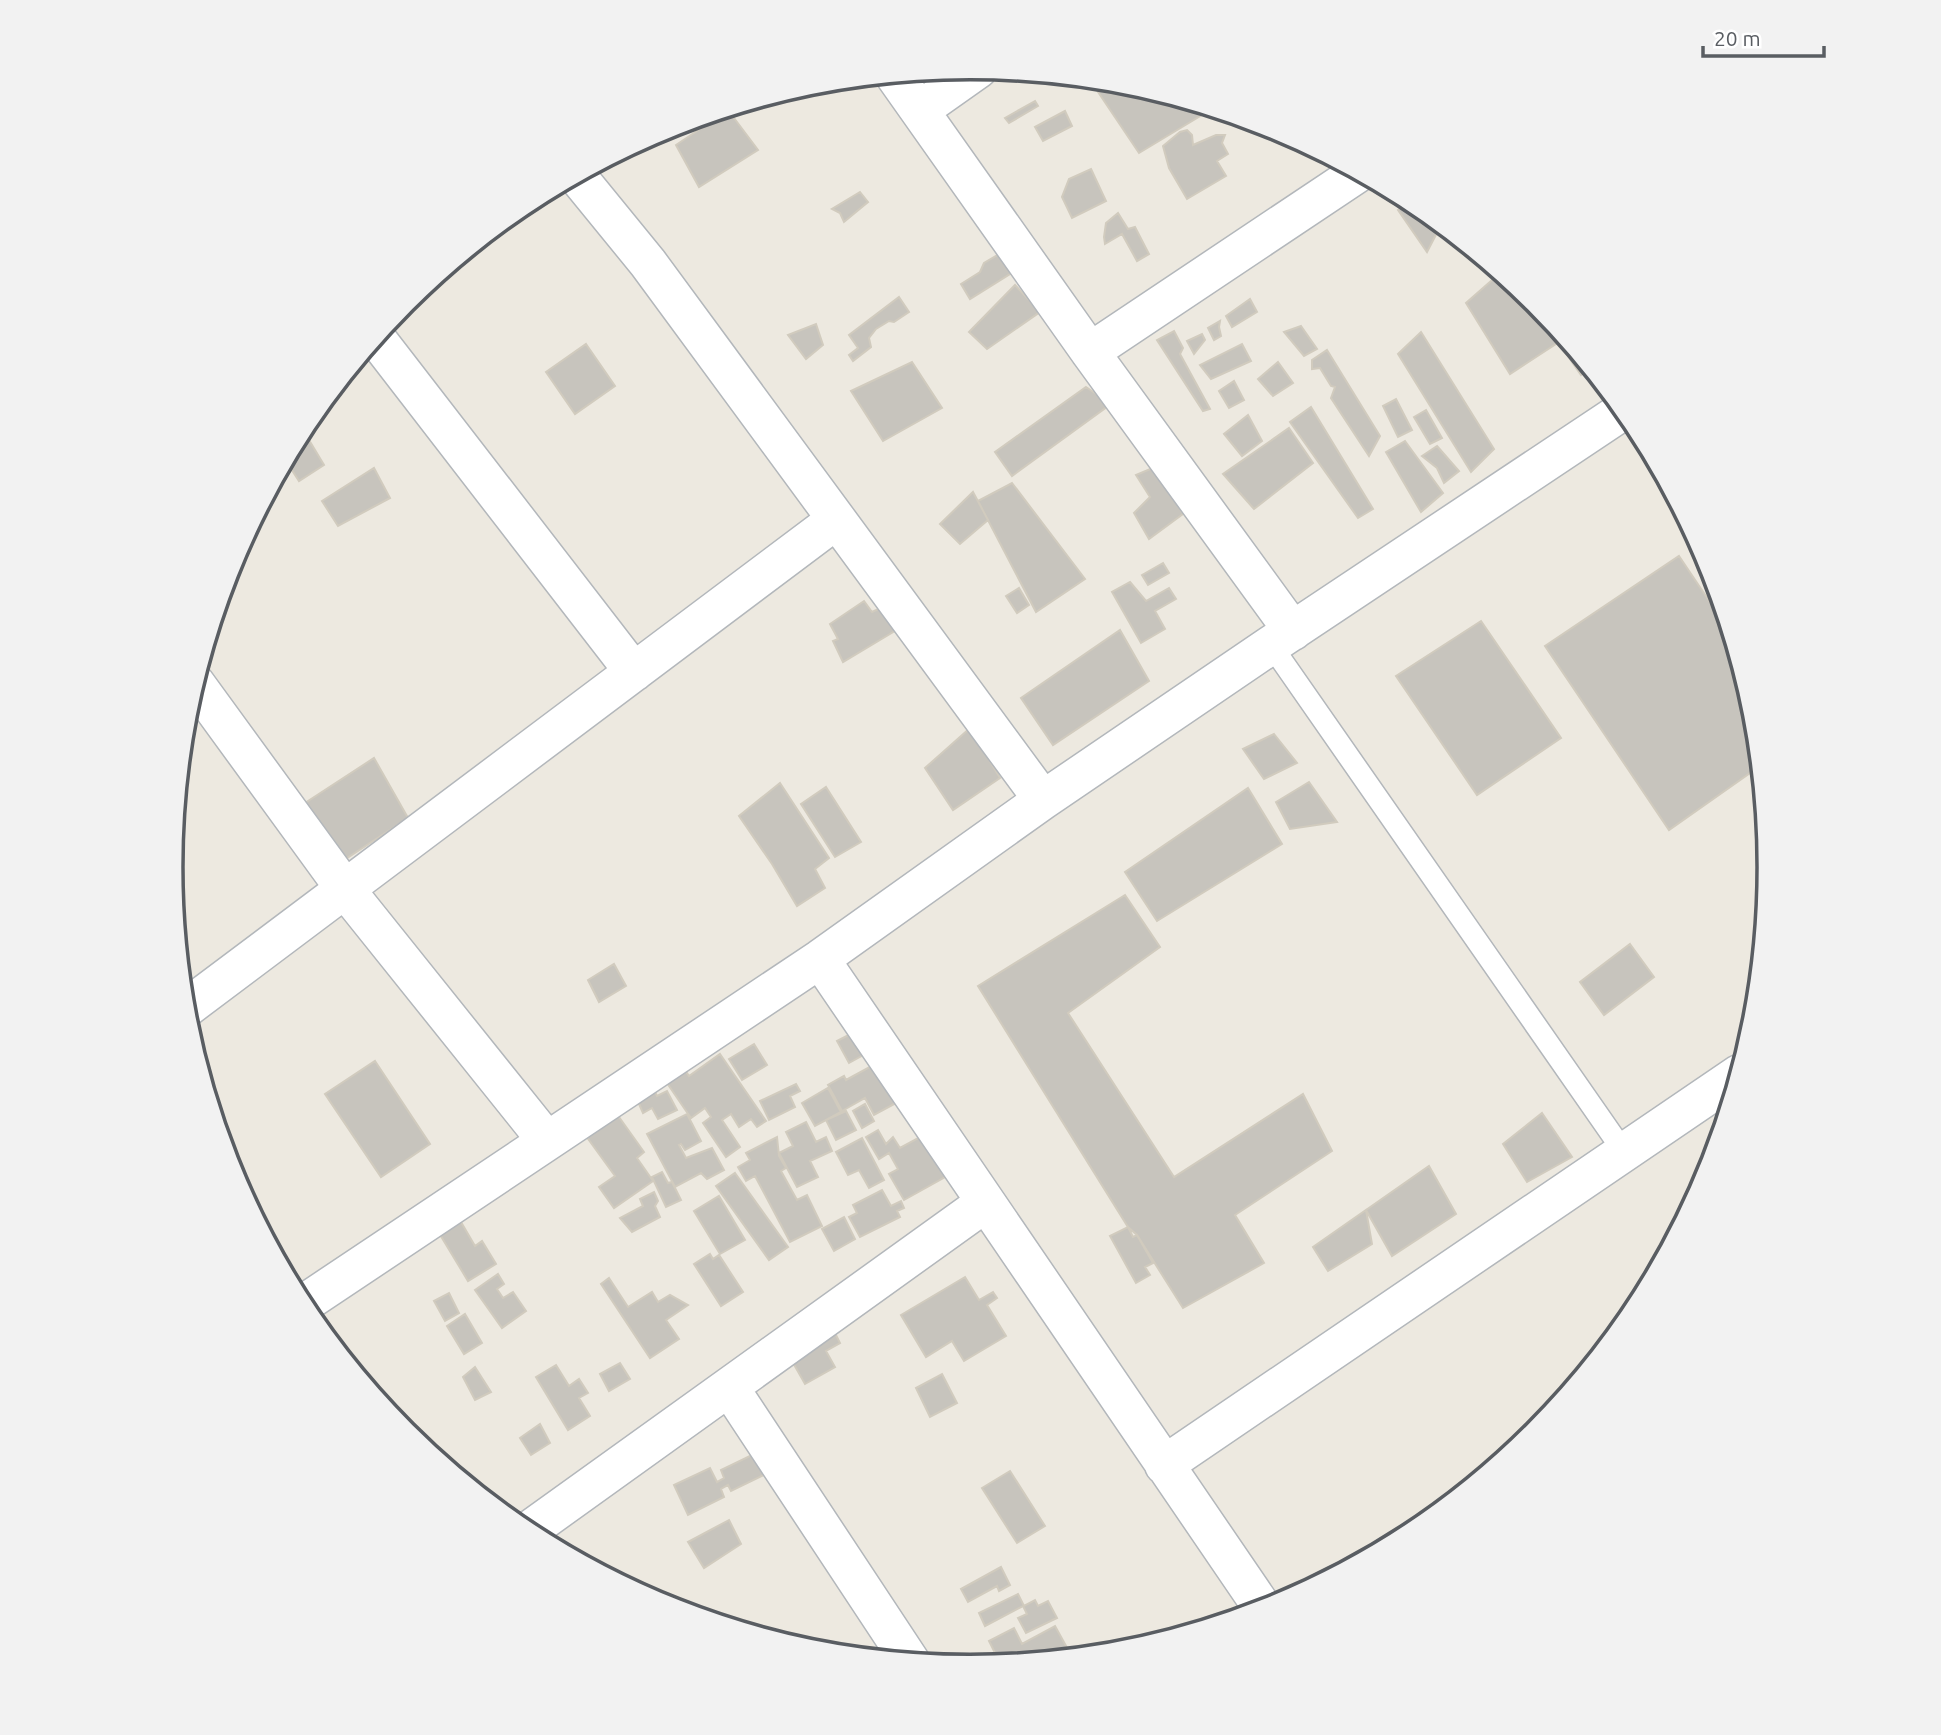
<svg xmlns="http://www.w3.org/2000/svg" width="1941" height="1735" viewBox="0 0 1941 1735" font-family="Ubuntu,sans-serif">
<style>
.building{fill:#c7c4bd;stroke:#d1cbbe;stroke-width:2}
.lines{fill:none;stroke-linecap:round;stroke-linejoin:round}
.lane-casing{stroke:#b3b7bb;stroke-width:24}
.street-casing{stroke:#b3b7bb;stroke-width:41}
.lane{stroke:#fff;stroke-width:21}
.street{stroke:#fff;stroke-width:38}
.rim{fill:none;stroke:#595d62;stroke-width:3.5}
</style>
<rect width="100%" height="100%" fill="#ede9e0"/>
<path class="building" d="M1090 80 1127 84 1194 104 1202 115 1139 153Z
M1035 101 1038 106 1009 123 1005 118Z
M728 110 758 150 699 187 676 145Z
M1065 111 1072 126 1043 141 1035 127Z
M1187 130 1192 135 1193 145 1216 135H1225L1222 143 1228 154 1217 161 1226 176 1187 199 1169 168 1163 146 1180 132Z
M1091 169 1106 201 1072 218 1062 197 1069 179Z
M860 192 868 202 844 222 840 213 832 209Z
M1411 201 1441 225 1427 252 1398 210Z
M1118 213 1128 229 1135 227 1149 254 1137 261 1122 234 1105 244 1104 237 1106 223Z
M1006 250 1018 269 970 299 961 284 980 272 984 263Z
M1500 273 1524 293 1559 342 1510 374 1466 303Z
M1015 285 1040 312 987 349 969 332Z
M899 297 909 312 894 322 889 321 876 329 869 338 871 347 853 361 849 355 858 348 849 335Z
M1250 299 1257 312 1232 327 1226 316Z
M1549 319 1589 367 1581 375 1545 323Z
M1220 321 1219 327 1221 336 1214 340 1208 328Z
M816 324 823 345 806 359 788 335Z
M1301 326 1317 349 1304 356 1284 332Z
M1174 331 1183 348 1180 354 1210 409 1203 411 1157 340Z
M1421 332 1494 449 1471 472 1398 354Z
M1202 334 1205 340 1194 354 1187 341Z
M586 344 615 386 575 414 546 372Z
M1242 344 1251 361 1211 379 1200 365Z
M1327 350 1380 436 1369 456 1331 398 1335 387 1331 386 1320 368 1312 369V360Z
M912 362 942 408 883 441 851 391Z
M1278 362 1293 383 1273 396 1258 379Z
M1234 381 1244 400 1229 408 1219 391Z
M1086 387 1111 404 1012 476 995 452Z
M1396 399 1412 430 1398 437 1383 406Z
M1311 407 1373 509 1358 518 1290 422Z
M1426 410 1442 438 1430 444 1414 417Z
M1248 415 1262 441 1242 456 1224 434Z
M1289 428 1313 463 1254 509 1223 474Z
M309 440 324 465 299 481 286 461 291 451Z
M1405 441 1443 493 1421 512 1386 452Z
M1437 446 1459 471 1444 483 1437 468 1422 456Z
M1155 467 1183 514 1149 539 1134 513 1150 497 1136 475Z
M374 468 390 498 338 526 322 501Z
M1012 483 1085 579 1036 612 978 501Z
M973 492 988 520 960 544 940 524Z
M1679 556 1730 632 1754 712 1760 766 1669 830 1545 646Z
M1163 563 1169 573 1148 585 1142 575Z
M1130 582 1146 601 1169 588 1176 599 1155 611 1165 629 1141 643 1112 592Z
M1019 588 1029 605 1017 613 1006 596Z
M864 601 872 612 887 605 900 628 843 662 833 641 838 639 830 624Z
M1481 621 1561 738 1477 795 1396 676Z
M1120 630 1149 681 1053 745 1021 698Z
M970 728 1000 778 953 810 925 768Z
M1274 734 1297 763 1264 779 1243 749Z
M374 758 408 818 341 862 305 803Z
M1309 782 1337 822 1290 829 1276 802Z
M780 783 829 858 815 869 825 888 797 906 772 864 739 816Z
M826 787 861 842 835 857 801 804Z
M1248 788 1282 844 1157 921 1125 872Z
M1125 895 1160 947 1068 1013 1174 1177 1303 1094 1332 1151 1235 1215 1264 1263 1183 1308 1137 1235 1128 1227 978 986Z
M1630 944 1654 977 1604 1015 1580 982Z
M614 964 626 986 599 1002 588 980Z
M862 1028 874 1049 849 1063 837 1041Z
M754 1044 767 1065 742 1080 729 1059Z
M720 1054 766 1121 757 1127 751 1119 739 1127 731 1114 722 1120 740 1147 726 1157 703 1123 711 1117 705 1108 691 1118 667 1083 685 1070 689 1076Z
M375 1061 430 1144 381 1177 325 1094Z
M875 1064 896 1103 874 1115 865 1098 842 1111 828 1085 844 1076 846 1080Z
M796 1084 800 1091 790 1096 795 1107 769 1120 760 1101Z
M652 1086 657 1096 667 1091 677 1110 658 1119 652 1108 643 1113 635 1095Z
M828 1088 841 1112 815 1126 802 1103Z
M609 1103 644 1152 637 1158 653 1181 614 1208 599 1187 615 1176 578 1125Z
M865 1104 874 1121 862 1128 853 1111Z
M846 1111 856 1130 836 1140 826 1120Z
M1542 1113 1572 1157 1527 1182 1503 1144Z
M687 1114 701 1141 685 1150 681 1144 679 1145 686 1158 712 1148 724 1170 707 1179 701 1173 675 1187 647 1134Z
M806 1122 816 1142 826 1137 832 1151 810 1161 818 1177 797 1187 779 1153 793 1146 786 1132Z
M878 1130 886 1144 893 1137 900 1148 931 1131 954 1172 904 1200 889 1174 898 1169 889 1153 879 1159 866 1137Z
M777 1137 779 1156 786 1168 781 1171 797 1200 807 1195 822 1226 790 1242 755 1176 746 1181 738 1167 750 1160 746 1153Z
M862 1138 884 1180 869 1188 859 1170 848 1175 836 1152Z
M1429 1166 1456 1214 1392 1256 1366 1210Z
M662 1172 668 1183 672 1182 681 1200 666 1207 652 1177Z
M735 1173 788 1247 769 1260 716 1186Z
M882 1190 891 1206 901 1201 904 1208 897 1211 900 1217 860 1237 849 1217 857 1213 853 1205Z
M654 1192 658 1201 655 1206 660 1217 632 1232 620 1218 643 1206 640 1199Z
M719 1196 745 1240 720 1254 694 1211Z
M454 1210 475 1246 482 1241 496 1264 468 1281 433 1223Z
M1366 1210 1372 1244 1328 1271 1313 1247Z
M257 1213 273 1237 268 1240 254 1215Z
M844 1217 855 1239 834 1251 822 1229Z
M1128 1227 1133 1237 1137 1235 1153 1263 1145 1267 1150 1275 1136 1283 1110 1236Z
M710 1254 713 1259 719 1255 743 1292 721 1306 694 1264Z
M498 1274 504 1284 497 1289 503 1298 513 1292 526 1311 502 1328 475 1290Z
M965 1277 979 1300 993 1292 997 1298 987 1305 1006 1336 964 1361 952 1341 926 1357 901 1315Z
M609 1278 628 1307 652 1292 658 1302 670 1295 688 1305 666 1320 679 1339 650 1358 601 1284Z
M449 1293 459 1313 445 1321 434 1301Z
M465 1314 482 1343 464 1354 447 1326Z
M831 1325 840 1343 826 1351 835 1367 805 1384 784 1347Z
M620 1363 630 1379 609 1391 600 1374Z
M556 1365 569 1386 579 1379 588 1393 579 1398 590 1416 568 1430 536 1377Z
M475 1367 491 1392 475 1400 463 1377Z
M942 1374 957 1403 930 1417 916 1388Z
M540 1424 550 1443 531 1455 520 1438Z
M758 1452 768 1473 731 1491 728 1485 721 1489 724 1497 688 1515 674 1485 710 1468 717 1482 724 1478 721 1470Z
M1010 1471 1045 1526 1017 1543 982 1488Z
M729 1520 741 1544 704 1568 688 1542Z
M1001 1567 1010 1585 999 1591 997 1586 968 1602 961 1589Z
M1018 1594 1024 1606 1035 1600 1038 1606 1048 1601 1057 1618 1026 1633 1018 1618 1027 1614 1023 1606 985 1626 979 1613Z
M1055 1626 1070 1653 1061 1658 1008 1663 1005 1657 999 1661 989 1641 1014 1628 1022 1644Z"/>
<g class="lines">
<g class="lane-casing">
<path id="lane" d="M1271 645 1624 1152"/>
</g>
<g class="street-casing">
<path id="street" d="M895 76 1090 352 1293 631
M920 110 978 69
M577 176 648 263 1043 800
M376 338 634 672
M1090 352 1358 173
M195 683 345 889 547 1141
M820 959 1264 1610
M185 1009 836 520
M302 1305 820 959 1043 800 1271 645 1624 410
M729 1387 910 1661
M1164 1465 1739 1074
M527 1532 985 1203"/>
</g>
<use href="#lane" class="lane"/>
<use href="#street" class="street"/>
</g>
<path d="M0 0H1941V1735H0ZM183 867a787 787 0 1 1 1574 0a787 787 0 1 1-1574 0Z" fill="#f2f2f2" fill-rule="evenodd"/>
<path class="rim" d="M183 867a787 787 0 1 1 1574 0a787 787 0 1 1-1574 0Z"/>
<path d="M1703 46v10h121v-10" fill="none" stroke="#595d62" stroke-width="3.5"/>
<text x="1714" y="46" font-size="21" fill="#595d62" stroke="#ffffff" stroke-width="5" paint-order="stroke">20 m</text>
</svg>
